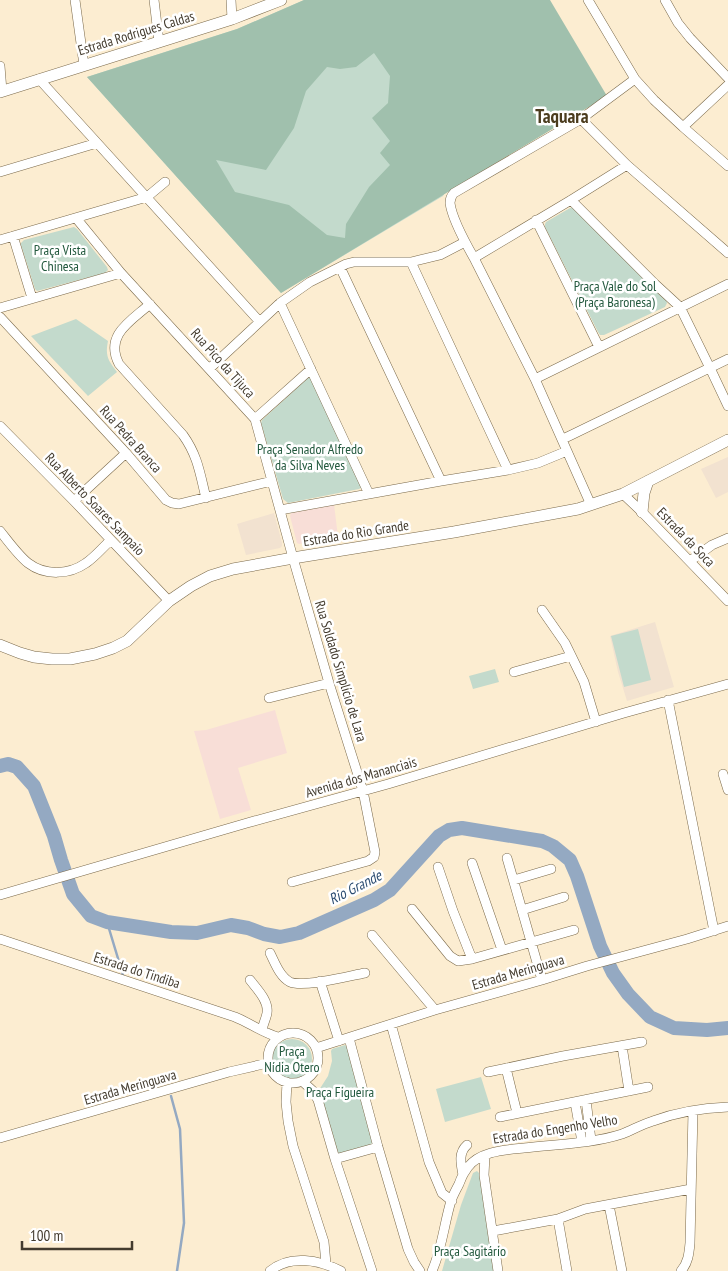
<svg xmlns="http://www.w3.org/2000/svg" width="728" height="1271" viewBox="0 0 728 1271" font-family="'PT Sans Narrow',sans-serif">
<style>
.commercial{fill:#f2e2d0}
.education{fill:#f8ded7}
.green{fill:#c3dacc}
.forest{fill:#a0c0ad;fill-rule:evenodd}
.lines{fill:none;stroke-linecap:round;stroke-linejoin:round}
.stream{stroke:#94a9c2;stroke-width:2.5}
.river{stroke:#94a9c2;stroke-width:14}
.minor-casing{stroke:#7b6a4b;stroke-width:10}
.major-casing{stroke:#7b6a4b;stroke-width:12}
.minor{stroke:#fff;stroke-width:9}
.major{stroke:#fff;stroke-width:11}
.labels{text-anchor:middle;dominant-baseline:central;stroke-width:5;stroke-linejoin:round;paint-order:stroke}
.street-label{font-size:14px;fill:#433b2e;stroke:#fff}
.park-label{font-size:14px;fill:#22583d;stroke:#fff}
.water-label{font-size:15px;font-style:italic;fill:#2b4c71;stroke:#fff}
.district-label{font-size:19px;font-weight:bold;fill:#4b3c1e;stroke:#fff}
</style>
<rect width="100%" height="100%" fill="#fcedd1"/>
<path class="commercial" d="M728 457V492L716 498 701 469Z
M274 513 282 543V546L280 548 246 555 237 524Z
M655 622 674 687 627 701 618 672 610 636Z"/>
<path class="education" d="M334 504 338 537 299 544 297 543 290 516 291 513Z
M275 710 287 753 238 768 251 810 220 819 194 731 206 730Z"/>
<path class="green" d="M304 0H550L443 196 281 293 87 77 237 29Z
M574 207 666 299 667 303 665 307 604 335H600L598 332 545 227V224L546 222 570 208Z
M74 227 77 229 107 267 108 270 105 273 37 291 35 289 21 245V243L24 240Z
M76 319 108 341C105 356 108 360 117 372L88 396 31 336Z
M309 377H312L362 487 359 489 288 503 283 499 261 423 262 420Z
M638 629 651 680 624 687 611 636Z
M495 669 499 682 473 689 469 676Z
M272 1059a20 20 0 1 1 40 0a20 20 0 1 1-40 0Z
M345 1045 348 1047 373 1139 372 1143 369 1147 339 1154 336 1148 319 1090 328 1076 332 1061 331 1051 332 1049Z
M481 1077 491 1109 445 1122 436 1089Z
M477 1171 479 1173 494 1271H442L461 1205 473 1173Z"/>
<path class="forest" d="M304 0H550L607 96 281 293 87 77 237 29ZM374 53 390 76 388 103 372 118 390 141 380 153 390 165 369 187 346 224 345 238 327 235 289 205 235 192 216 160 266 170 294 128 306 91 327 67 340 69 356 67Z"/>
<g class="lines">
<path class="stream" d="M107 922 123 975
M171 1096 180 1129 184 1223 177 1271"/>
<path class="river" d="M0 766 8 764 17 767 34 786 54 836 61 860 73 894 91 916 107 922 171 932 197 933 231 925 248 928 264 934 280 937 299 933 374 900 390 890 439 836 449 830 462 828 542 841 553 846 570 860 577 876 600 946 613 973 628 994 650 1017 674 1028 707 1030 728 1028"/>
<g class="minor-casing">
<path id="minor" d="M75 0 84 65
M154 0 159 42
M231 0 232 19
M588 0 635 79 654 100 683 127 728 166
M665 0 678 23 690 38 728 78
M0 66 2 91
M39 79 259 321
M581 119 627 165 728 253
M683 127 728 85
M0 172 97 143
M571 200 655 284 680 307 710 368 728 406
M76 218 121 273 255 419 293 558 329 683 363 791 375 852 374 857 368 861 292 882
M536 220 599 347
M13 236 32 298
M0 240 147 197 165 182
M474 258 571 200 627 165
M411 262 508 470
M340 267 441 481
M280 303 369 494
M150 304C131 321 104 335 119 364L183 435C198 456 200 474 206 498
M0 308 121 273
M0 317 126 453 166 500 172 503 179 504 272 481
M209 369 280 303 310 282 346 264 354 262H411L440 255 465 242
M535 379 728 284
M255 419 311 369
M0 426 74 501 169 601
M563 439 728 359
M623 494 642 512 728 601
M74 501 126 453
M591 505 535 379 474 258C466 244 452 219 450 203 450 199 451 196 454 193L581 119 635 79
M280 510 441 481 508 470 538 463 567 451
M0 531C8 541 18 555 28 563 45 576 69 575 86 563 95 557 103 547 111 540
M690 561 712 545 728 538
M542 610 565 643 584 682 596 722
M514 672 571 656
M269 698 329 683
M668 700 714 931
M723 774 728 790
M507 858 542 980
M472 863 502 950
M438 867 453 911 472 959
M514 880 551 869
M0 895 247 823 388 784 624 713 728 684
M412 909 450 956 458 961 472 959 574 930
M522 910 564 897
M372 935 435 1010
M0 939 235 1017C250 1023 263 1033 278 1037
M270 953C275 963 280 977 290 982 303 988 349 976 365 973
M250 980C257 989 269 1001 267 1013 266 1019 263 1024 262 1030
M320 981 339 1041
M391 1024 429 1162 442 1193 452 1201
M268 1058a25 25 0 1 1 50 0a25 25 0 1 1-50 0Z
M349 1038 378 1147 408 1249 414 1262 420 1271
M622 1046 629 1091
M316 1048 435 1010 542 980 587 966 687 939 728 926
M506 1068 517 1113
M488 1072 563 1056 642 1042
M302 1081 313 1091 318 1100 335 1159 372 1271
M287 1082 286 1102 288 1121 293 1146 324 1242 326 1264
M586 1100 591 1140
M575 1102 582 1142
M500 1117 648 1087
M0 1138 229 1072 268 1063
M485 1155 484 1175 498 1271
M335 1159 378 1147
M463 1175C461 1164 458 1153 467 1145
M609 1205 622 1271
M558 1219 567 1271
M493 1231 558 1219 585 1209 691 1189
M270 1271C290 1254 319 1260 341 1271
M432 1271C442 1249 444 1224 451 1201 453 1195 456 1190 459 1184 461 1178 464 1172 468 1167 480 1151 505 1150 524 1148 556 1144 591 1144 622 1134 632 1130 643 1124 653 1121 677 1112 703 1108 728 1107
M681 1271C688 1263 689 1254 690 1243L693 1111"/>
</g>
<g class="major-casing">
<path id="major" d="M0 92 232 19 281 0
M642 512 644 493 648 481
M0 645 20 653 34 657 52 659H70L95 654 113 648 127 641 169 601 191 586 210 576 233 569 293 558 454 532 578 509 623 494 728 440"/>
</g>
<use href="#minor" class="minor"/>
<use href="#major" class="major"/>
</g>
<g class="labels">
<g class="street-label">
<text transform="translate(136 33) rotate(-17)">Estrada Rodrigues Caldas</text>
<text transform="translate(223 363) rotate(48)">Rua Pico da Tijuca</text>
<text transform="translate(131 439) rotate(48)">Rua Pedra Branca</text>
<text transform="translate(95 504) rotate(46)">Rua Alberto Soares Sampaio</text>
<text transform="translate(356 533) rotate(-9)">Estrada do Rio Grande</text>
<text transform="translate(686 537) rotate(46)">Estrada da Soca</text>
<text transform="translate(341 671) rotate(73)">Rua Soldado Simplício de Lara</text>
<text transform="translate(361 777) rotate(-16)">Avenida dos Mananciais</text>
<text transform="translate(137 970) rotate(18)">Estrada do Tindiba</text>
<text transform="translate(518 972) rotate(-16)">Estrada Meringuava</text>
<text transform="translate(130 1087) rotate(-16)">Estrada Meringuava</text>
<text transform="translate(555 1129) rotate(-9)">Estrada do Engenho Velho</text>
</g>
<g class="park-label">
<text x="60" y="250">Praça Vista<tspan x="60" dy="16">Chinesa</tspan></text>
<text x="615" y="286">Praça Vale do Sol<tspan x="615" dy="16">(Praça Baronesa)</tspan></text>
<text x="310" y="449">Praça Senador Alfredo<tspan x="310" dy="16">da Silva Neves</tspan></text>
<text x="292" y="1051">Praça<tspan x="292" dy="16">Nídia Otero</tspan></text>
<text x="340" y="1092">Praça Figueira</text>
<text x="470" y="1251">Praça Sagitário</text>
</g>
<g class="water-label">
<text transform="translate(355 887) rotate(-27)">Rio Grande</text>
</g>
<g class="district-label">
<text x="562" y="116">Taquara</text>
</g>
</g>
<path d="M22 1241v8h110v-8" fill="none" stroke="#433b2e" stroke-width="2.5"/>
<text x="30" y="1241" font-size="15" fill="#433b2e" stroke="#ffffff" stroke-width="4" paint-order="stroke">100 m</text>
</svg>
